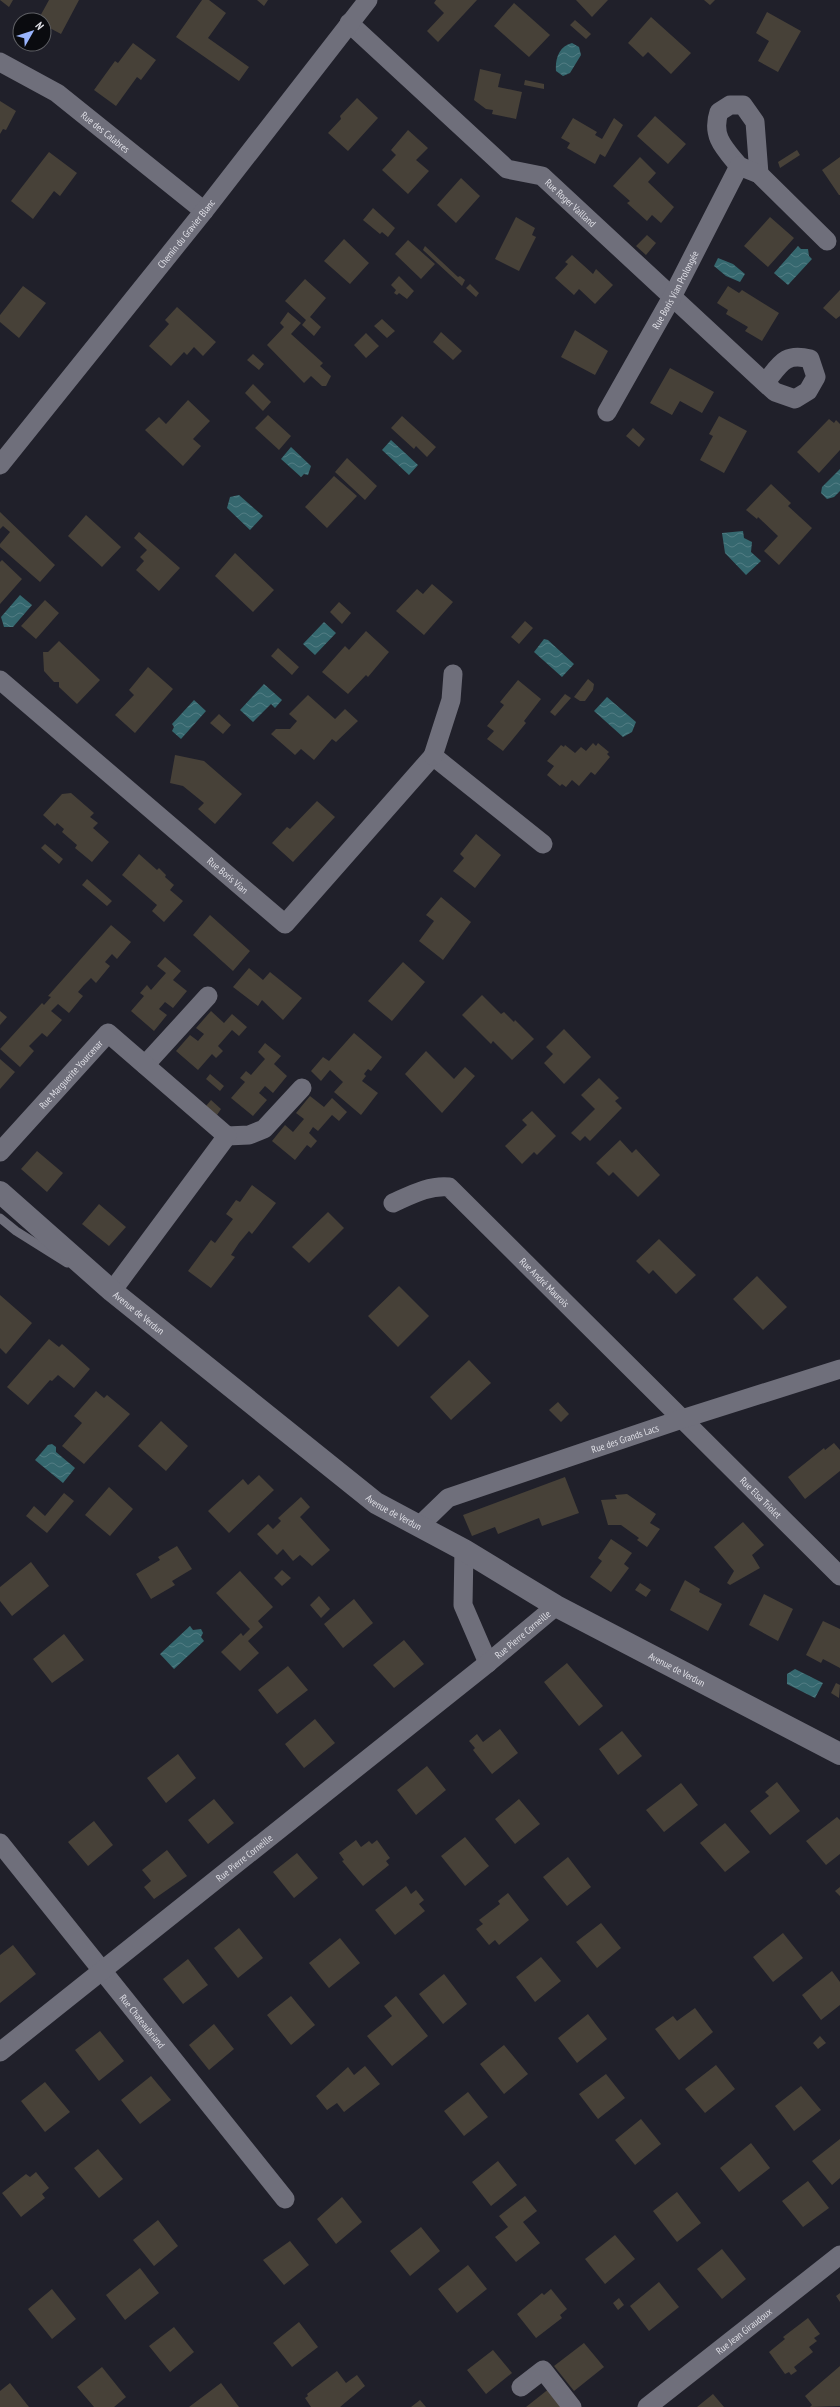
<svg xmlns="http://www.w3.org/2000/svg" width="840" height="2407" viewBox="0 0 840 2407" font-family="'PT Sans Narrow',sans-serif">
<style>
.water{fill:url(#water-waves)}
.building{fill:#474138}
.lines{fill:none;stroke-linecap:round;stroke-linejoin:round}
.service{stroke:#6f6f7b;stroke-width:9}
.minor{stroke:#6f6f7b;stroke-width:19}
.secondary{stroke:#6f6f7b;stroke-width:22}
.labels{text-anchor:middle;dominant-baseline:central;stroke-width:3.5;stroke-linejoin:round;paint-order:stroke}
.street-label{font-size:10px;fill:#dfdfe6;stroke:#0a0b0f}
</style>
<defs>
<pattern id="water-waves" width="16" height="10" patternUnits="userSpaceOnUse"><rect width="16" height="10" fill="#35686f"/><path d="M0 5q4-4 8 0t8 0" fill="none" stroke="#527d84"/></pattern>
</defs>
<rect width="100%" height="100%" fill="#20202a"/>
<path class="water" d="M572 43 579 47 581 55 570 73 563 76 556 71C555 59 559 46 572 43Z
M798 246 801 249H808L809 256 812 259 788 285 774 273Z
M718 258 733 264 745 274 740 282 726 276 714 266Z
M391 440 418 465 409 475 382 450Z
M291 447 311 466 308 475 304 474 301 477 281 459Z
M840 469V491L834 497 827 499 821 493 822 487Z
M239 495 263 516 250 530 227 508 230 497Z
M743 531 744 538 752 542 751 552 761 561 746 575 725 553 722 533Z
M20 595 32 605 13 627H4L1 617Z
M324 622 336 633 315 655 303 644Z
M544 639 548 640 574 664 562 677 534 652Z
M264 684 282 700 275 708 271 704 253 722 240 710Z
M607 697 636 722 632 732 623 737 594 711Z
M194 700 206 711 181 739 172 731 174 727 172 724Z
M52 1444 56 1447V1452L75 1468 63 1483 35 1460 48 1445Z
M190 1626 193 1630 201 1629 203 1633 201 1637 204 1641 174 1669 160 1654Z
M795 1669 823 1683 815 1698 787 1684V1674Z"/>
<path class="building" d="M0 0H13L9 7Z
M49 0H79L61 34 44 25V20H38Z
M202 0H209L226 13 208 38 249 67 239 81 176 37Z
M257 0H268L264 6Z
M436 0H477L438 42 427 31 444 13 434 3Z
M576 0H608L592 17Z
M704 0H715L710 5Z
M514 3 550 35 529 57 494 26Z
M767 12 801 31 778 72 758 61 769 41 756 33Z
M651 17 691 53 671 74 648 52 643 57 628 43Z
M575 20 591 34 586 39 570 25Z
M133 43 156 60 141 80 137 77 116 106 94 90 115 61 118 63Z
M480 69 501 74 498 87 522 92 516 119 492 114 493 110 486 109 474 100Z
M525 80 544 84V89L524 85Z
M357 98 378 118 348 151 328 133 341 119 340 116Z
M0 101 16 111 6 130 3 129 0 134Z
M655 116 686 144 668 164 637 136Z
M573 118 597 132 595 135 602 139 614 118 623 125 605 157 600 154 595 164 567 148 570 143 561 138Z
M408 130 428 148 416 160 429 171 408 194 382 170 396 155 391 150Z
M797 150 800 155 780 168 778 162Z
M49 152 77 173 60 196 54 191 33 219 11 201Z
M640 157 656 173 648 182 674 207 661 223 652 215 647 221 627 203 630 201 613 186Z
M840 157V195H839L822 170Z
M461 178 480 196 456 223 437 205Z
M373 208 395 228 388 237 382 232 380 234 363 220Z
M516 217 535 228 532 235 536 237 519 271 495 259Z
M770 217 794 238 768 267 744 246Z
M647 235 656 243 646 255 636 246Z
M344 239 369 263 350 284 324 261Z
M408 240 435 264 421 279 395 254Z
M425 246 458 277 460 276 465 280 462 286 423 250Z
M572 255 593 274 596 269 613 285 595 304 579 289 574 295 555 278 568 264 565 262Z
M399 276 414 291 407 299 399 293 397 295 394 293 396 290 391 285Z
M305 279 326 298 310 317 321 327 314 336 302 325 306 320 285 301Z
M470 284 479 293 476 297 466 288Z
M23 286 46 303 19 338 0 322V315Z
M728 286 739 293 742 290 779 313 762 341 745 331 748 327 726 314 728 310 717 303Z
M840 290V316L836 319 823 308Z
M177 307 216 342 203 356 194 347 187 355 184 352 171 366 149 346 169 324 165 320Z
M288 312 301 323 291 334 323 363 320 366 331 376 326 386H322L311 376 304 383 267 345 284 327 280 323Z
M382 319 395 331 387 338 374 326Z
M575 330 608 351 595 375 561 357Z
M441 332 462 351 453 360 433 342Z
M366 333 379 346 366 358 354 345Z
M253 354 264 364 259 370 247 360Z
M670 368 714 392 702 413 680 401 672 415 650 403Z
M253 384 271 402 263 411 245 393Z
M188 400 210 421 193 439 201 446 183 466 145 430 159 417 166 424Z
M268 415 291 436 279 450 255 428Z
M402 416 436 447 427 457 416 446 414 449 391 428Z
M719 416 747 431 724 473 700 460 713 436 709 434Z
M829 419 834 423 836 420 840 424V450L819 473 797 452Z
M633 428 645 439 639 447 626 436Z
M347 458 377 486 365 500 335 472Z
M334 476 357 496 327 528 305 507Z
M771 484 791 503 788 506 812 528 779 565 764 551 778 536 758 517 757 519 746 510Z
M0 512 55 565 40 582 0 547V544L10 532 3 526 0 529Z
M86 515 121 547 102 567 68 536Z
M139 532 180 568 159 591 136 570 144 561 140 557 147 550 134 538Z
M235 553 274 590 253 612 215 576Z
M2 560 22 579 0 604V562Z
M432 584 453 602 424 635 396 611 417 589 423 594Z
M45 600 59 613 36 639 21 626Z
M339 602 351 613 342 624 330 612Z
M525 621 533 628 519 644 511 637Z
M366 631 389 652 368 677 366 675 348 694 322 672 345 646 349 650Z
M59 641 100 680 77 704 59 687V682H54L44 671 43 652H48Z
M278 648 299 667 292 675 271 656Z
M148 667 173 689 135 733 115 715 134 695 129 690Z
M588 679 594 684 593 690 585 701H580L574 697Z
M518 680 541 699 524 721 526 723 503 751 487 739 494 731 487 726 504 705 500 702Z
M565 694 571 698 555 716 550 712Z
M308 695 335 719 345 709 358 721 336 742 332 739 314 760 301 749 295 755 271 734 276 729H290L297 721 289 714Z
M219 714 231 725 223 734 210 723Z
M593 743 596 746 598 743 609 752 607 754 610 757 595 775 591 772 579 786 572 780 566 787 562 784 560 786 547 775 554 766 547 761 561 745 564 747 565 745 575 753 581 747 586 751Z
M175 755 204 761 242 794 215 824 198 809 204 803 183 786 170 783Z
M71 793 94 813 90 817 98 823 93 828 109 842 92 862 75 848 77 845 62 832 64 829 57 823 55 826 43 815 62 794Z
M317 801 335 817 293 862 272 843 287 827 290 829Z
M476 834 501 855 475 888 453 871 464 858 460 854Z
M45 844 63 859 59 864 41 848Z
M139 854 157 870 159 868 166 875 165 877 174 885 170 890 183 901 164 922 152 911 157 905 122 875Z
M87 879 112 901 107 906 82 885Z
M441 897 471 922 443 960 419 941 434 921 426 915Z
M210 915 250 951 233 971 193 935Z
M111 925 131 942 117 959 112 954 105 962 110 966 96 983 91 978 84 985 78 992 83 996 69 1013 58 1004 51 1011 62 1020 47 1037 42 1033 29 1046 34 1051 20 1067 0 1049 42 1003 44 1005 51 997 48 996Z
M165 957 181 971 173 980 187 991 173 1008 165 1002 159 1009 167 1015 154 1031 131 1011 144 996 140 993 147 985 151 990 166 973 157 966Z
M403 962 425 982 392 1021 368 1001Z
M249 968 263 980 270 972 302 998 283 1020 262 1000 258 1006 233 987Z
M482 995 501 1014 504 1012 514 1022 515 1020 534 1039 512 1060 493 1041 491 1044 462 1015Z
M0 1011 7 1017 0 1025Z
M211 1011 224 1023 232 1014 247 1027 239 1036 232 1030 218 1046 223 1051 216 1058 212 1054 198 1070 176 1051 190 1035 198 1041 204 1034 196 1028Z
M564 1029 591 1057 564 1084 544 1063 553 1054 546 1047Z
M354 1033 382 1057 371 1071 368 1069 364 1074 366 1076 362 1081 378 1093 361 1115 334 1092 343 1082 330 1070 321 1081 311 1071 323 1057 329 1061Z
M265 1043 281 1056 274 1064 287 1076 273 1093 265 1086 259 1093 267 1100 253 1116 231 1098 245 1082 240 1078 246 1071 251 1075 265 1059 258 1052Z
M426 1051 454 1079 465 1067 475 1076 442 1113 405 1074Z
M0 1059 15 1072 0 1089Z
M210 1074 224 1086 220 1091 206 1079Z
M599 1078 619 1098 615 1101 622 1108 590 1141 585 1136 580 1141 571 1133 595 1109 581 1095Z
M310 1096 324 1107 332 1098 347 1112 339 1121 332 1115 318 1131 313 1127 309 1133 317 1141 311 1148 307 1145 295 1160 272 1141 285 1125 293 1132 304 1119 296 1113Z
M211 1100 221 1109 217 1115 206 1106Z
M532 1111 556 1136 537 1155 534 1152 522 1164 505 1146 527 1125 522 1120Z
M620 1140 632 1153 636 1149 660 1175 638 1197 613 1172 609 1176 596 1163Z
M37 1151 63 1173 47 1192 21 1169Z
M252 1185 276 1203 252 1234 249 1231 239 1243 231 1255 235 1257 211 1288 188 1271 211 1240 215 1243 233 1219 226 1214 236 1200 240 1202Z
M99 1204 126 1227 109 1246 82 1224Z
M328 1212 344 1228 309 1263 292 1247Z
M659 1239 696 1275 676 1294 653 1270 649 1274 636 1261Z
M757 1276 787 1307 763 1330 733 1299Z
M399 1286 429 1316 398 1347 368 1316Z
M0 1295 32 1323 6 1354 0 1348Z
M49 1339 59 1347 62 1344 90 1369 74 1388 58 1375 52 1381 50 1380 28 1405 7 1387Z
M469 1360 491 1383 451 1420 430 1397Z
M96 1391 104 1398 107 1395 130 1414 84 1464 62 1446 82 1423 74 1416Z
M558 1402 569 1414 561 1422 549 1410Z
M161 1421 188 1446 166 1471 138 1446Z
M834 1443 840 1450V1471L805 1499 788 1477 824 1448 825 1450Z
M259 1475 274 1490 229 1533 208 1511 243 1479 248 1485Z
M565 1477 579 1513 542 1526 539 1518 498 1534 495 1527 472 1536 463 1515Z
M109 1487 133 1509 110 1536 85 1515Z
M64 1493 74 1501 47 1533 26 1516 34 1506 45 1516Z
M627 1494 656 1514 650 1523 660 1529 647 1547 637 1540 639 1538 621 1525H608L601 1500 617 1499 615 1495Z
M301 1497 310 1507 300 1517 330 1550 312 1566 300 1555 293 1561 283 1549 277 1555 257 1534 268 1524 273 1529 281 1521 278 1518Z
M743 1522 764 1545 752 1555 760 1568 730 1585 727 1583 734 1571 714 1547Z
M611 1539 632 1553 624 1564 629 1568 611 1592 590 1577 602 1561 598 1558Z
M177 1546 192 1569 172 1581 175 1585 151 1599 136 1574 160 1560 158 1557Z
M31 1562 49 1586 12 1616 0 1601V1587Z
M282 1570 291 1578 282 1586 274 1578Z
M240 1571 273 1607 258 1621 263 1627 248 1641 259 1653 240 1671 221 1652 241 1633 243 1636 250 1629 216 1593Z
M685 1580 700 1589 699 1592 722 1604 708 1631 670 1610Z
M640 1583 651 1590 646 1597 635 1590Z
M764 1594 793 1609 778 1641 749 1625Z
M319 1596 330 1609 321 1618 310 1605Z
M354 1599 373 1623 343 1648 324 1624Z
M823 1621 840 1629V1668L823 1659 821 1663 806 1655Z
M64 1634 84 1660 52 1683 33 1659Z
M404 1640 424 1664 394 1688 373 1665Z
M567 1663 603 1706 579 1726 544 1682Z
M288 1666 308 1690 277 1714 258 1690Z
M836 1683 840 1685 839 1698 831 1693Z
M315 1719 335 1743 304 1768 285 1744Z
M500 1729 518 1753 492 1774 473 1750 475 1748 469 1741 477 1734 483 1742Z
M622 1731 642 1756 618 1775 599 1749Z
M178 1754 196 1778 166 1803 147 1778Z
M427 1766 446 1790 416 1815 397 1790Z
M777 1782 800 1811 770 1835 750 1811 769 1796 765 1792Z
M681 1783 698 1805 664 1832 646 1810Z
M214 1799 234 1823 208 1844 188 1820Z
M519 1799 540 1824 515 1844 495 1819Z
M837 1817 840 1820V1854L826 1865 806 1841Z
M94 1821 113 1845 88 1866 68 1842Z
M725 1823 750 1852 725 1872 700 1843Z
M465 1837 489 1866 465 1886 441 1856Z
M356 1840 361 1847 369 1841 372 1844 377 1840 390 1858 386 1861 389 1865 363 1886 342 1861 344 1860 339 1853Z
M167 1850 187 1876 154 1899 144 1887 151 1881 142 1870Z
M297 1853 318 1878 294 1898 273 1872Z
M568 1857 591 1887 567 1906 543 1877Z
M406 1886 411 1894 416 1890 424 1900 419 1904 425 1911 395 1935 375 1910Z
M840 1887V1896L835 1891Z
M508 1893 529 1920 499 1945 495 1940 489 1945 476 1929 483 1924 479 1920 500 1904 498 1901Z
M601 1923 621 1948 597 1968 576 1942Z
M239 1928 263 1958 238 1978 214 1948Z
M783 1933 803 1958 773 1982 753 1957Z
M340 1938 360 1963 329 1988 309 1963Z
M13 1945 36 1974 0 2003V1955Z
M541 1957 561 1981 535 2002 516 1977Z
M188 1959 208 1985 183 2004 163 1979Z
M832 1971 840 1982V2005L821 2020 802 1995Z
M444 1974 467 2004 443 2024 419 1994Z
M291 1996 315 2025 291 2045 267 2015Z
M396 1996 428 2036 392 2066 367 2036 392 2016 384 2006Z
M695 2008 713 2032 679 2060 655 2029 673 2016 677 2021Z
M588 2014 607 2039 577 2063 558 2038Z
M214 2024 234 2049 209 2070 189 2045Z
M100 2031 124 2061 99 2081 75 2050Z
M820 2036 826 2043 818 2049 813 2043Z
M504 2045 528 2074 504 2094 480 2064Z
M716 2065 735 2089 705 2113 685 2089Z
M365 2066 380 2084 344 2112 337 2103 327 2110 316 2096 348 2067 354 2075Z
M606 2074 625 2098 598 2119 579 2094Z
M151 2076 171 2100 140 2124 121 2100Z
M45 2082 70 2112 45 2132 21 2101Z
M801 2086 821 2110 794 2131 775 2106Z
M468 2092 488 2117 464 2136 444 2111Z
M641 2119 661 2144 635 2165 615 2140Z
M840 2139V2178L832 2185 812 2161Z
M751 2143 770 2168 739 2192 720 2168Z
M98 2149 123 2179 99 2198 74 2168Z
M498 2161 517 2185 491 2206 472 2182Z
M36 2172 49 2188 42 2194 45 2198 21 2217 2 2193 26 2174 30 2177Z
M808 2181 829 2208 803 2227 782 2201Z
M677 2192 701 2223 677 2242 653 2211Z
M525 2196 537 2211 523 2222 540 2243 516 2262 495 2237 508 2227 499 2216Z
M342 2197 362 2222 336 2244 317 2219Z
M158 2220 178 2246 154 2266 133 2240Z
M421 2227 440 2251 410 2276 390 2251Z
M615 2235 635 2259 605 2284 585 2259Z
M290 2241 309 2265 284 2285 263 2260Z
M722 2249 746 2279 722 2299 697 2269Z
M468 2265 487 2289 457 2313 438 2289Z
M140 2268 159 2293 125 2320 106 2295Z
M659 2282 679 2307 649 2331 630 2306Z
M52 2289 76 2319 52 2339 28 2309Z
M551 2289 567 2309 560 2315 562 2318 536 2338 517 2314 542 2293 544 2295Z
M840 2293V2302L836 2296Z
M619 2298 624 2305 618 2310 613 2303Z
M808 2318 820 2334 814 2338 817 2341 809 2347 813 2352 794 2367 797 2371 791 2375 789 2372 785 2374 769 2352 785 2339 783 2337Z
M299 2322 318 2347 292 2367 273 2343Z
M174 2327 194 2352 170 2372 149 2346Z
M584 2343 604 2367 574 2391 554 2366Z
M493 2350 512 2373 486 2394 467 2370Z
M840 2366V2406L810 2407 812 2405 805 2396Z
M102 2367 126 2397 114 2407H94L77 2387Z
M337 2371 346 2383 357 2375 365 2386 340 2407H311L305 2398 308 2396 307 2394Z
M10 2383 29 2407H0V2391Z
M221 2383 239 2407H189Z
M550 2388 565 2407H526Z
M713 2394 724 2407H697Z
M420 2400 426 2407H411Z"/>
<g class="lines">
<path class="service" d="M0 1218 16 1231 67 1263"/>
<g class="minor">
<path id="s1" d="M349 23 507 169 542 176 765 383 775 392 795 399 808 391 816 377 810 359C784 352 780 365 765 383"/>
<path id="s2" d="M0 62 57 93 204 211"/>
<path d="M739 166C724 148 711 136 719 112L730 105H743L755 122 759 174"/>
<path id="s3" d="M607 412 672 297 739 166 759 174 827 241"/>
<path id="s4" d="M0 465 204 211 368 0"/>
<path id="s5" d="M0 680 285 924 433 756 543 844"/>
<path d="M433 756 451 700 453 674"/>
<path d="M145 1065 208 996"/>
<path d="M227 1136 249 1135 264 1129 302 1088"/>
<path id="s6" d="M0 1152 108 1033 227 1136 112 1291"/>
<path id="s7" d="M393 1203C411 1195 429 1185 449 1187L840 1576"/>
<path id="s8" d="M419 1526 448 1498 682 1419 840 1369"/>
<path d="M464 1550 463 1605 488 1663"/>
<path id="s9" d="M0 1843 285 2199"/>
<path id="s10" d="M0 2052 488 1663 556 1606"/>
<path d="M521 2387 543 2370 572 2407"/>
<path id="s11" d="M647 2407 840 2255"/>
</g>
<path class="secondary" id="s12" d="M0 1192 112 1291 376 1503 464 1550 556 1606 840 1754"/>
</g>
<g class="labels">
<g class="street-label">
<text stroke="none"><textPath href="#s2" startOffset="127">Rue des Calabres</textPath></text>
<text stroke="none"><textPath href="#s1" startOffset="290">Rue Roger Vailland</textPath></text>
<text stroke="none"><textPath href="#s4" startOffset="297">Chemin du Gravier Blanc</textPath></text>
<text stroke="none"><textPath href="#s3" startOffset="140">Rue Boris Vian Prolongée</textPath></text>
<text stroke="none"><textPath href="#s5" startOffset="300">Rue Boris Vian</textPath></text>
<text stroke="none"><textPath href="#s6" startOffset="105">Rue Marguerite Yourcenar</textPath></text>
<text stroke="none"><textPath href="#s7" startOffset="194">Rue André Maurois</textPath></text>
<text stroke="none"><textPath href="#s12" startOffset="184">Avenue de Verdun</textPath></text>
<text stroke="none"><textPath href="#s8" startOffset="227">Rue des Grands Lacs</textPath></text>
<text stroke="none"><textPath href="#s7" startOffset="499">Rue Elsa Triolet</textPath></text>
<text stroke="none"><textPath href="#s12" startOffset="508">Avenue de Verdun</textPath></text>
<text stroke="none"><textPath href="#s10" startOffset="669">Rue Pierre Corneille</textPath></text>
<text stroke="none"><textPath href="#s12" startOffset="832">Avenue de Verdun</textPath></text>
<text stroke="none"><textPath href="#s10" startOffset="312">Rue Pierre Corneille</textPath></text>
<text stroke="none"><textPath href="#s9" startOffset="228">Rue Chateaubriand</textPath></text>
<text stroke="none"><textPath href="#s11" startOffset="123">Rue Jean Giraudoux</textPath></text>
</g>
</g>
<g transform="translate(32 32) rotate(51)"><circle r="19" fill="#0a0b0f" stroke="#5f6065"/>
<path d="M0-3L7 15L0 10L-7 15Z" fill="#9ab5fd"/>
<text y="-6" font-size="11" font-weight="bold" text-anchor="middle" fill="#dfdfe6">N</text>
</g>
</svg>
